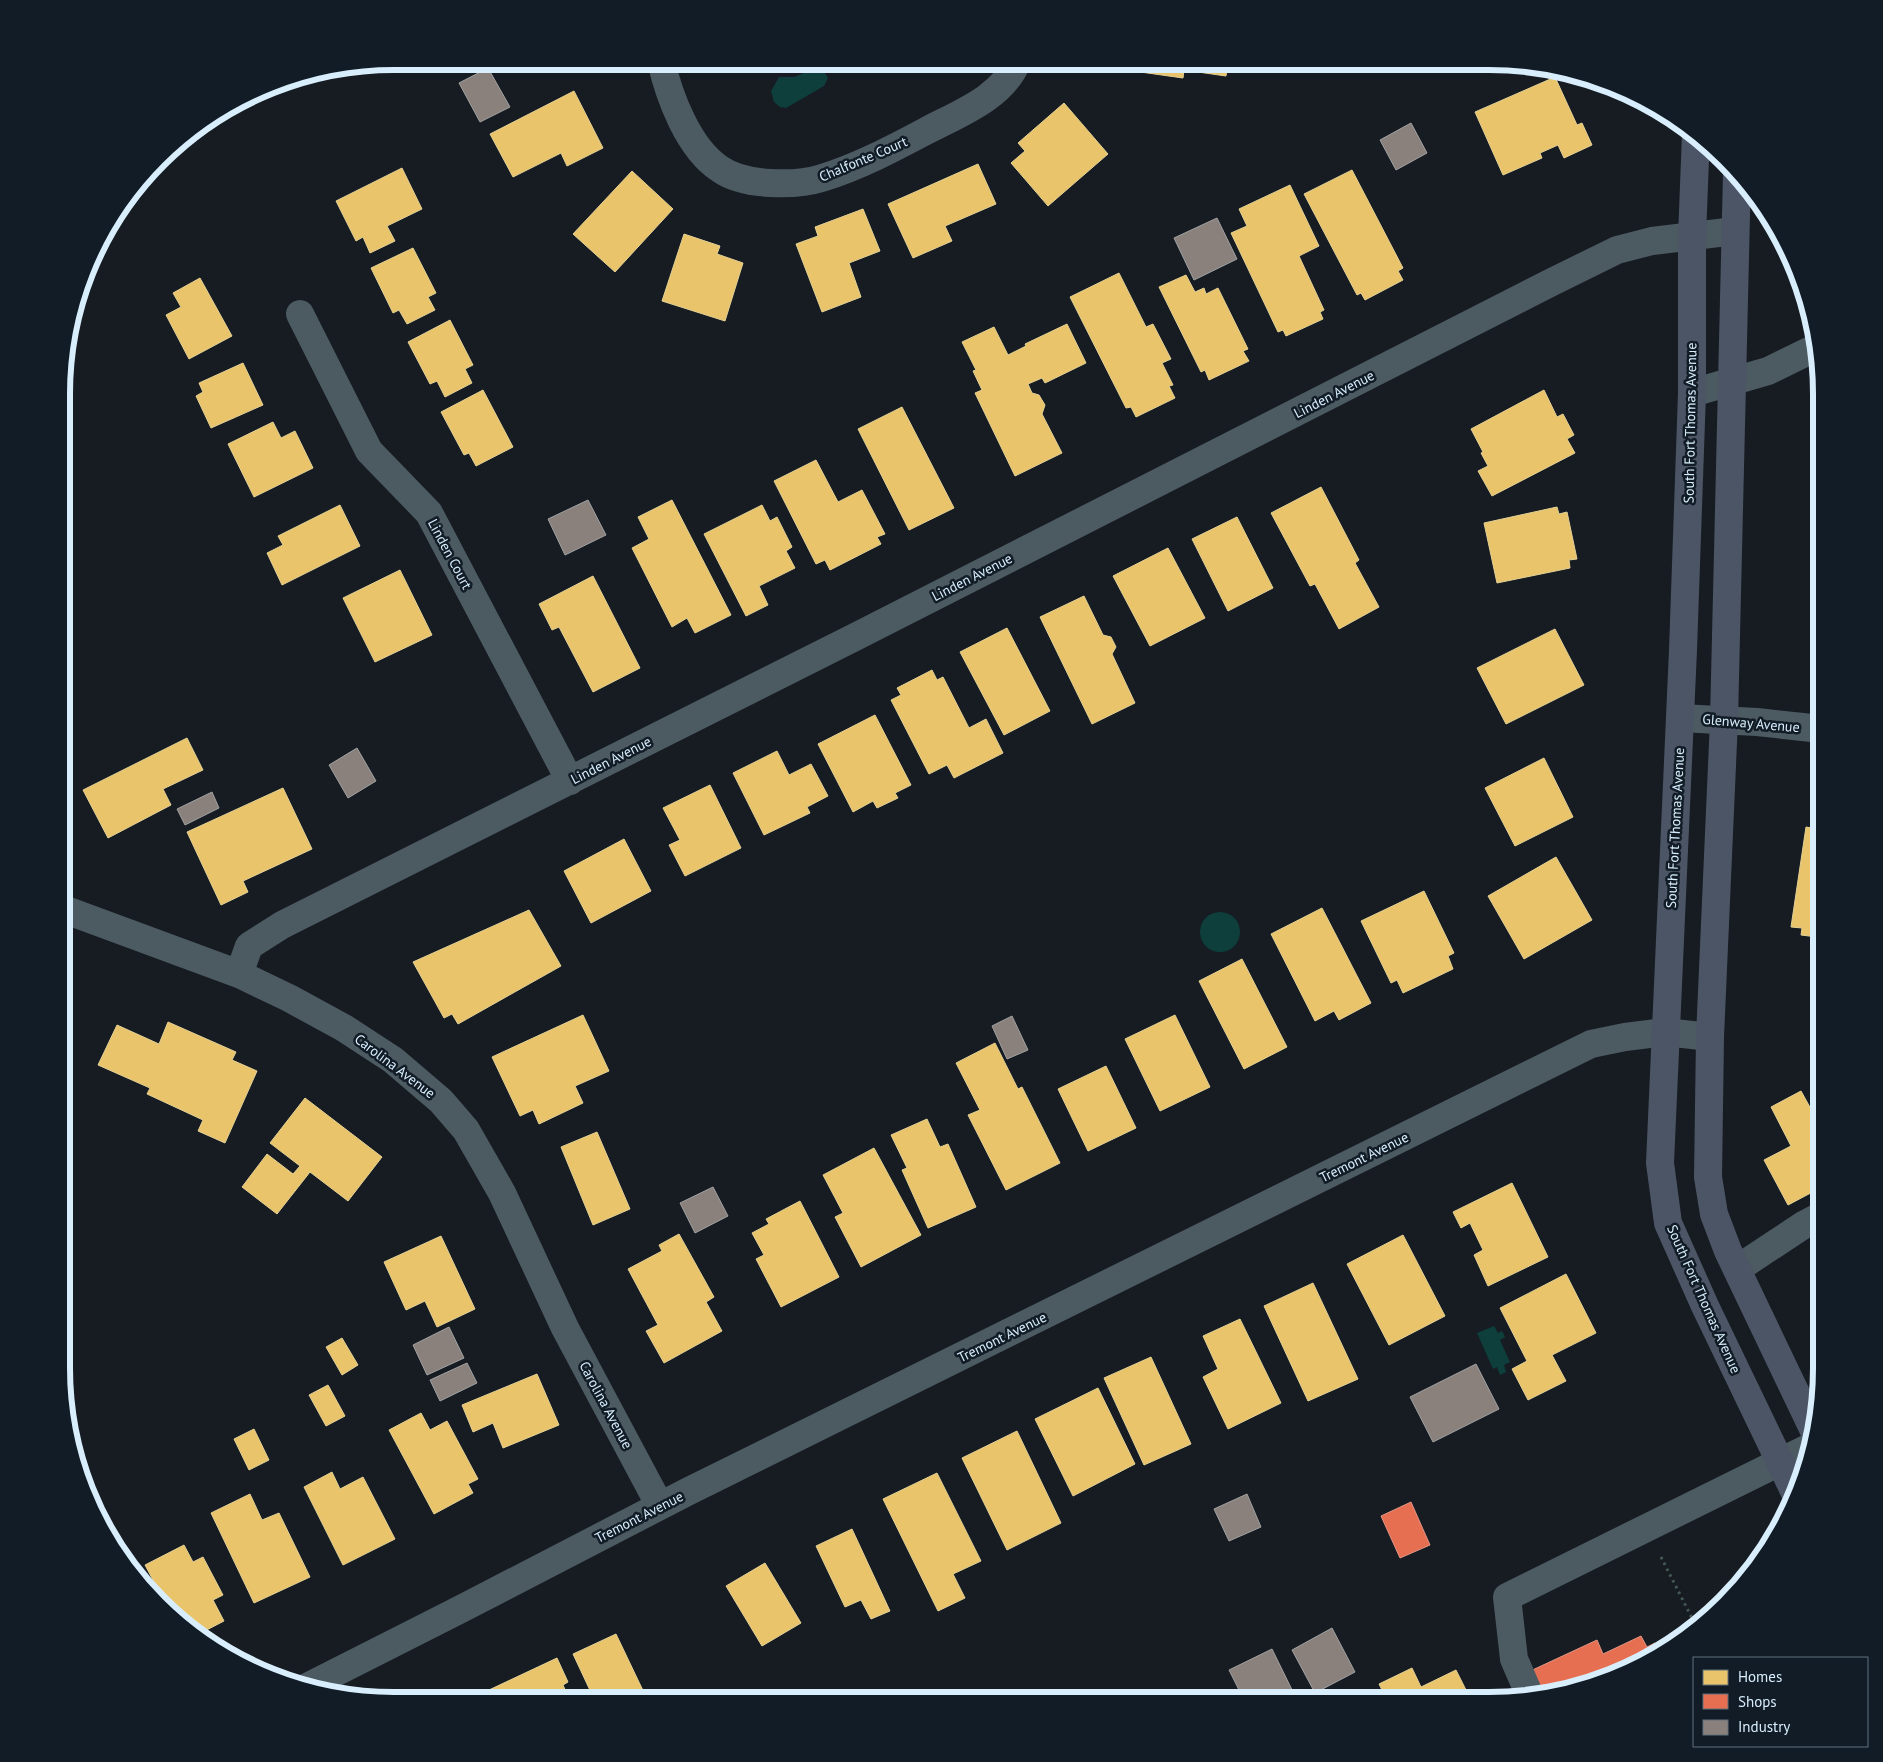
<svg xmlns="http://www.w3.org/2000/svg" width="1883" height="1762" viewBox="0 0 1883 1762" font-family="'PT Sans',sans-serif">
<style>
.water{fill:#0e3f3c}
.homes{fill:#e9c46a;stroke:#e4d196}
.shops{fill:#e76f51;stroke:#e29585}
.industry{fill:#8a817c;stroke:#a1a2a3}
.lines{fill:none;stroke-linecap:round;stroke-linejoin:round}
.path{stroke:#445853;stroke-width:3;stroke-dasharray:2.5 4;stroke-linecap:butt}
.minor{stroke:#4c5a61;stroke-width:28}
.major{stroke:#4c5565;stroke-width:28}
.labels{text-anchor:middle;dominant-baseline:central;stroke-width:5;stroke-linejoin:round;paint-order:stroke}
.street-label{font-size:14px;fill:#d8eefd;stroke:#111c26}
.rim{fill:none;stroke:#d8eefd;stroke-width:6}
</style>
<rect width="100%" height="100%" fill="#161c21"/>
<path class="water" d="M816 65 822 68 828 78 824 86 786 108 780 107 774 102 771 91 779 77H794L802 74 807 66Z
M1200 932a20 20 0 1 1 40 0a20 20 0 1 1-40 0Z
M1494 1326 1498 1333 1502 1331 1505 1337 1500 1340 1510 1362 1504 1365 1506 1372 1500 1375 1497 1367 1493 1369 1477 1333Z"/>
<path class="homes" d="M520 61H538L524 69Z
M1105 62H1228L1226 76 1184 70 1183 78 1105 67Z
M1555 77 1577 125 1582 123 1592 145 1564 158 1558 145 1540 153 1542 158 1503 175 1475 112Z
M574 91 603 148 567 166 561 153 513 177 490 134Z
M1064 103 1108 154 1048 206 1011 163 1025 151 1018 143Z
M978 164 996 204 945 226 952 241 913 258 888 204Z
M402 168 422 209 387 226 395 241 370 253 363 237 356 241 336 201Z
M1352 170 1403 268 1398 271 1403 280 1365 300 1361 293 1357 295 1304 194Z
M632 171 673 209 615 272 573 234Z
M1290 185 1319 246 1299 256 1324 310 1320 312 1323 319 1286 336 1283 330 1278 332 1231 233 1247 226 1239 209Z
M863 209 880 251 849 263 861 297 822 312 796 244 818 236 815 227Z
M684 234 720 246 717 254 743 263 725 321 662 301Z
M413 248 436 293 428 297 435 310 407 324 399 310 393 313 371 268Z
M1119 273 1146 327 1153 324 1171 359 1162 363 1173 385 1169 386 1175 398 1136 417 1131 407 1126 408 1070 297Z
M1186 275 1195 292 1204 288 1206 294 1218 288 1248 349 1243 351 1249 361 1209 380 1205 370 1201 372 1159 287Z
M200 278 232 336 189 359 166 315 181 307 173 293Z
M450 320 473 365 465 369 472 383 445 397 437 381 430 384 408 342Z
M1067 324 1086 363 1045 383 1042 378 1028 384 1032 393 1039 395 1045 405 1042 414 1062 453 1015 476 975 393 982 390 973 371 976 370 962 342 994 327 1008 355 1026 346 1025 344Z
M243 363 263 405 211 428 196 396 203 392 199 383Z
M483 390 513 447 476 466 469 453 464 455 441 412Z
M1544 390 1557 417 1563 414 1574 435 1567 439 1575 453 1492 496 1478 471 1488 466 1481 453 1483 452 1471 429Z
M902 407 954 508 909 530 858 429Z
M273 422 281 438 295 431 313 468 254 497 228 444Z
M816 460 838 502 862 490 885 534 877 537 881 544 830 570 825 560 816 564 774 481Z
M1321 487 1359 560 1355 563 1379 607 1339 629 1315 584 1310 586 1271 513Z
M672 500 731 615 695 633 687 618 672 627 632 548 649 539 638 517Z
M340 505 360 546 282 585 267 553 283 545 278 536Z
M762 505 770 521 777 517 792 547 786 551 795 568 759 586 768 605 746 616 704 534Z
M1557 507 1559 514 1567 512 1577 559 1569 560 1570 568 1497 583 1484 523Z
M1237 517 1273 588 1228 611 1192 539Z
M1168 548 1205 618 1150 646 1113 576Z
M400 570 432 635 375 662 343 598Z
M593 576 640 668 593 692 559 627 552 630 539 604Z
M1084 596 1103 635 1111 637 1116 647 1112 654 1135 703 1092 724 1040 617Z
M1007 628 1050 711 1004 735 960 652Z
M1555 629 1584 685 1506 724 1477 668Z
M932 670 937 680 943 677 969 728 986 719 1003 753 954 778 947 765 929 774 891 700 901 695 897 688Z
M875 715 911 785 895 793 898 798 877 808 873 801 853 812 818 744Z
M63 730 69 741 63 744Z
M187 738 203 770 163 789 171 805 108 838 83 790Z
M777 751 789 775 811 764 828 796 807 807 810 813 764 835 733 773Z
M1544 758 1573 817 1515 846 1485 788Z
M710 785 741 848 685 876 669 845 680 840 663 808Z
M283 788 312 849 243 881 248 892 221 905 187 832Z
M1814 815 1821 816V933L1818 932 1817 937 1801 935 1802 928 1791 927 1806 827 1812 828Z
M624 839 651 891 591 923 564 871Z
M1556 857 1592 920 1524 959 1488 896Z
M1424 891 1454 953 1448 956 1453 969 1403 993 1397 980 1391 983 1361 921Z
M1322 908 1371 1003 1339 1020 1334 1011 1315 1021 1271 934Z
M529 910 561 966 458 1024 452 1014 444 1018 413 962Z
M1242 959 1287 1047 1244 1069 1199 981Z
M63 1005 70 1008 63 1023Z
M583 1015 609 1071 575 1086 583 1103 539 1124 533 1110 520 1116 492 1057Z
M1175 1015 1210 1087 1160 1111 1125 1039Z
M168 1022 236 1052 232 1060 257 1071 225 1143 198 1131 203 1120 147 1094 150 1088 98 1065 117 1025 159 1044Z
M995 1043 1018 1089 1022 1087 1060 1163 1006 1190 968 1115 980 1110 956 1063Z
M1106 1066 1136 1128 1088 1151 1058 1089Z
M1801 1091 1822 1129V1187L1788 1205 1764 1160 1791 1146 1771 1107Z
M305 1098 382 1157 348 1201 310 1172 277 1214 242 1187 267 1154 293 1174 300 1166 270 1143Z
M927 1119 940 1147 948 1144 976 1207 928 1228 902 1170 907 1168 891 1135Z
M597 1132 630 1209 593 1225 561 1147Z
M874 1148 921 1235 861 1267 835 1217 843 1213 823 1175Z
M1512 1183 1548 1257 1488 1286 1474 1255 1483 1250 1470 1223 1461 1228 1453 1212Z
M800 1201 839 1277 781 1307 756 1259 764 1255 752 1233 769 1224 766 1219Z
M679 1234 714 1297 706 1302 722 1331 664 1363 646 1331 658 1325 628 1269 662 1251 659 1245Z
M1403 1235 1445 1316 1389 1345 1347 1264Z
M441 1236 475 1309 437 1327 425 1301 406 1310 384 1262Z
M1566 1274 1596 1333 1552 1355 1566 1381 1528 1400 1512 1369 1527 1361 1500 1308Z
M1313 1283 1358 1379 1308 1401 1264 1306Z
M1240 1319 1281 1403 1228 1429 1203 1377 1218 1369 1203 1336Z
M342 1338 358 1365 342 1375 326 1347Z
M1151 1357 1191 1444 1144 1465 1104 1378Z
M537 1374 559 1425 503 1448 493 1423 473 1432 462 1405Z
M328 1385 345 1416 326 1426 309 1395Z
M1098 1388 1135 1464 1073 1496 1035 1419Z
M421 1413 430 1430 447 1421 478 1479 468 1484 473 1493 434 1514 389 1430Z
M254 1429 269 1460 249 1470 234 1439Z
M1017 1431 1061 1523 1007 1550 962 1458Z
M332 1472 340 1489 363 1477 395 1539 343 1565 304 1487Z
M937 1473 981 1561 953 1574 965 1598 938 1611 883 1499Z
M250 1494 262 1520 279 1513 310 1577 254 1603 211 1513Z
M852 1529 890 1611 871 1619 861 1600 845 1607 816 1546Z
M184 1545 193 1562 203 1557 223 1595 213 1600 224 1621 197 1635 169 1610 145 1565Z
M765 1563 801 1623 762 1646 726 1586Z
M616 1634 648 1701H595L573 1654Z
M557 1658 568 1682 563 1685 570 1701H494L489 1690Z
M1412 1668 1421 1687 1456 1670 1471 1700H1387L1379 1684Z"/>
<path class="shops" d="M1411 1502 1430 1545 1400 1558 1381 1516Z
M1641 1636 1647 1647 1655 1643 1658 1649 1616 1675 1537 1694 1526 1673 1597 1640 1603 1654Z"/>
<path class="industry" d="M488 68 510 107 480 122 459 83Z
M1411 123 1427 153 1396 170 1380 140Z
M1217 218 1237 259 1194 280 1174 238Z
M588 500 606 535 565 555 548 519Z
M357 748 376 781 348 798 329 765Z
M212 792 219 808 185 825 177 809Z
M1012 1016 1028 1050 1007 1059 992 1026Z
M713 1187 728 1216 695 1233 680 1203Z
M449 1327 464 1358 427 1375 413 1345Z
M467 1363 477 1383 440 1401 430 1380Z
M1476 1364 1499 1409 1433 1442 1410 1397Z
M1247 1494 1261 1527 1229 1541 1214 1509Z
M1332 1628 1355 1672 1315 1693 1292 1650Z
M1272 1649 1297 1700H1244L1229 1670Z"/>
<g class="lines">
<path class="path" d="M1661 1557 1696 1626"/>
<path class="minor" d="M661 61C669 96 688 148 720 169 734 179 753 182 770 183 787 184 806 183 822 178 858 167 892 149 926 131 958 114 1002 98 1017 62
M300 314 369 451 429 513 570 781
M1692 393 1768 371 1815 348
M1680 718 1757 722 1821 729
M63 909 239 974 289 998 344 1028 393 1060 441 1101 466 1130 502 1193 565 1328 660 1506
M239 974 249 946 282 925 859 635 1552 282 1617 250 1652 241 1735 231
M1737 1269 1805 1224 1822 1215
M307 1687 461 1609 687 1492 1591 1044 1625 1037 1665 1032 1710 1037
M1530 1696 1514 1659 1507 1597 1810 1447"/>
<path class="major" d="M1696 134 1692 237V393L1683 650 1660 1163 1668 1223 1705 1306 1795 1493
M1737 173 1724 720 1710 1037 1708 1177 1714 1214 1728 1251 1815 1433"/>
</g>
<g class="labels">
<g class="street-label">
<text transform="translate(863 159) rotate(-23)">Chalfonte Court</text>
<text transform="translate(1334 394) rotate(-27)">Linden Avenue</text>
<text transform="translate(1690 423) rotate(-89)">South Fort Thomas Avenue</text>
<text transform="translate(450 554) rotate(62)">Linden Court</text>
<text transform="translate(972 577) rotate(-27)">Linden Avenue</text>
<text transform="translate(1751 723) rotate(5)">Glenway Avenue</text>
<text transform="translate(611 760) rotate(-27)">Linden Avenue</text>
<text transform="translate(1675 828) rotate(-87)">South Fort Thomas Avenue</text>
<text transform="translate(395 1066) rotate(37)">Carolina Avenue</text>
<text transform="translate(1364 1157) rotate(-26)">Tremont Avenue</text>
<text transform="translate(1704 1299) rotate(66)">South Fort Thomas Avenue</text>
<text transform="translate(1002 1337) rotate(-26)">Tremont Avenue</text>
<text transform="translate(606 1405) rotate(62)">Carolina Avenue</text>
<text transform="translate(639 1517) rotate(-27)">Tremont Avenue</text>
</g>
</g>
<path d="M0 0H1883V1762H0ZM394 70H1489A324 324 0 0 1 1813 394V1368A324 324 0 0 1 1489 1692H394A324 324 0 0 1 70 1368V394A324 324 0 0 1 394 70Z" fill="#111c26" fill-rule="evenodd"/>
<path class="rim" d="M394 70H1489A324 324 0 0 1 1813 394V1368A324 324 0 0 1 1489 1692H394A324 324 0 0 1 70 1368V394A324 324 0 0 1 394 70Z"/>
<rect x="1693" y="1657" width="175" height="90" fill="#111c26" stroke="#61707c"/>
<rect x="1703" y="1670" width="25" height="15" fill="#e9c46a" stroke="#61707c"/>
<text x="1738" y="1682" font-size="15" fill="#d8eefd">Homes</text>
<rect x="1703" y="1694" width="25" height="15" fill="#e76f51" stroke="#61707c"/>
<text x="1738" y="1707" font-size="15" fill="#d8eefd">Shops</text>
<rect x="1703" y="1720" width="25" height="15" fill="#8a817c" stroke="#61707c"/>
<text x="1738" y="1732" font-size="15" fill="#d8eefd">Industry</text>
</svg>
